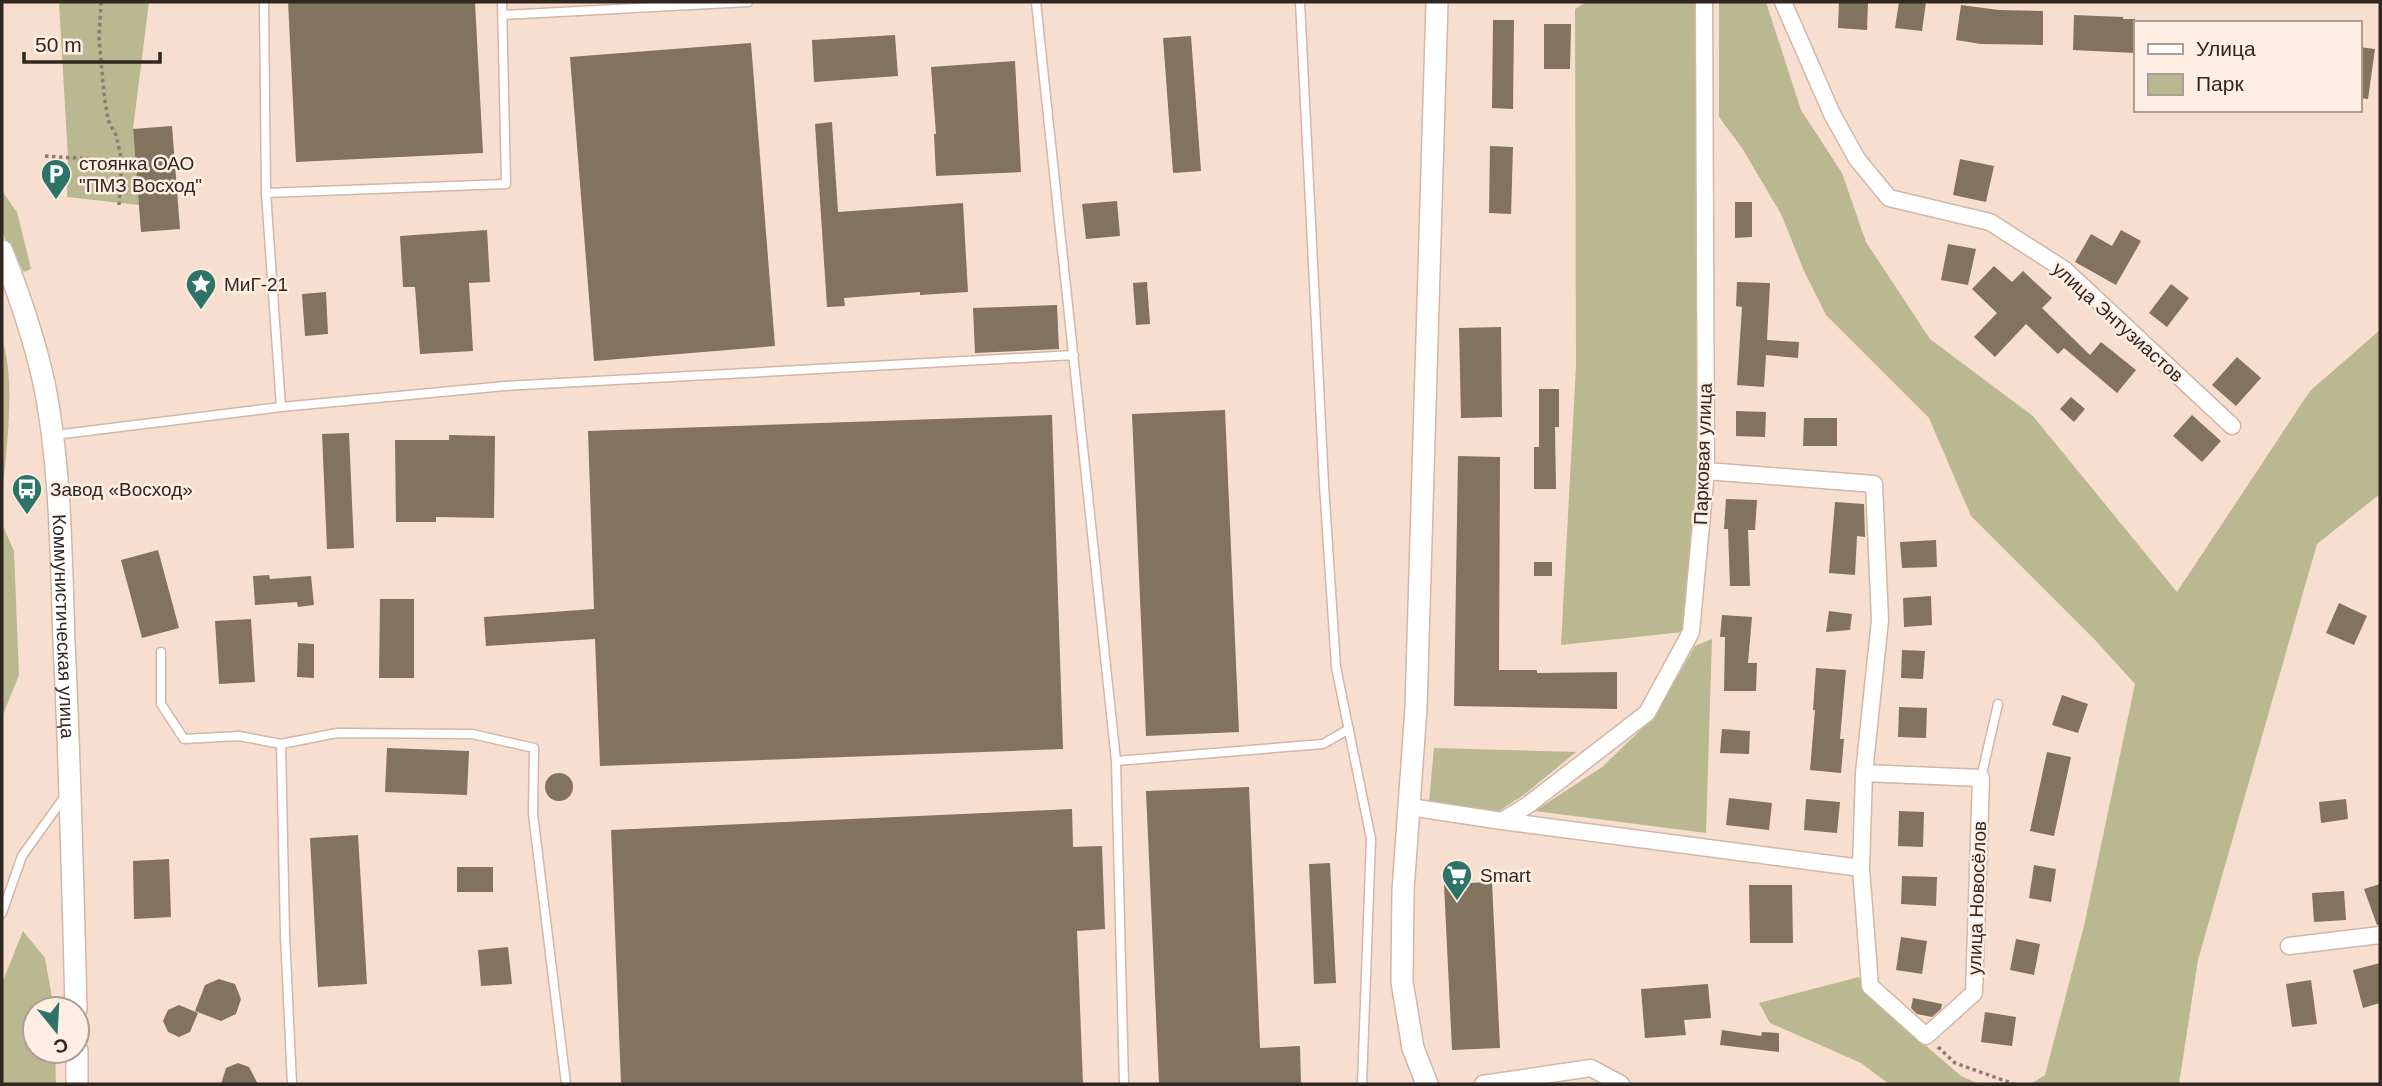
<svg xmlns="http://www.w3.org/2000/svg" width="2382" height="1086" viewBox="0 0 2382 1086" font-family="Arial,sans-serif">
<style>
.green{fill:#bab890}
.building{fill:#81735d}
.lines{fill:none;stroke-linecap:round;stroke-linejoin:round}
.lane-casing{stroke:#d0b7a7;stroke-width:11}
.street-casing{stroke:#d0b7a7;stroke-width:19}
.secondary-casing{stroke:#d0b7a7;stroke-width:24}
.path{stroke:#8d7c71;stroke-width:3.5;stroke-dasharray:3.5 3.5;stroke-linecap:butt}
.lane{stroke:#fff;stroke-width:8}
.street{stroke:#fff;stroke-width:16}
.secondary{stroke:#fff;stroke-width:21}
.labels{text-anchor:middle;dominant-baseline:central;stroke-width:5;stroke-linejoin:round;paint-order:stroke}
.poi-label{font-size:19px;fill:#312721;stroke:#feeee4;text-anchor:start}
.street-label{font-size:19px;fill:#312721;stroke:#feeee4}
</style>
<rect width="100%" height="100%" fill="#f8dece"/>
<path class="green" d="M59 2H149L133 129 139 205 67 197 68 158Z
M1586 2H1696L1699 473 1683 632 1561 645 1576 366 1575 9Z
M1719 2H1766L1801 110 1842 173 1866 242 1930 339 2033 416 2177 592 2310 391 2380 330V494L2317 544 2198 960 2179 1084H2031L2045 1075 2084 926 2135 684 2095 640 1971 516 1929 418 1826 315 1804 271 1781 214 1742 148 1719 117Z
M2 191 17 212 31 269 24 272 2 233Z
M2 339C17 384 5 455 2 502Z
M2 524 14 551 19 675 2 717Z
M1712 639 1706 833 1535 811 1602 767 1654 717 1695 646Z
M1434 748 1576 752 1525 794 1499 811 1429 802Z
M23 931 45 958 54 1009H35V1051H55L56 1084H2V983Z
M1859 977 1866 994 1961 1076 1979 1084H1889L1861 1063 1770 1023 1759 1003Z"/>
<path class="building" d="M288 2H475L483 153 296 162Z
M1839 2H1868L1867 30 1838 28Z
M1899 2H1926L1922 31 1895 28Z
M1961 5 1999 10 2043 11V45L1981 44 1956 40Z
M2074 15 2123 17V19H2135V53L2073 50Z
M1493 20H1514L1513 109 1492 108Z
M1544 24H1571L1570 69H1544Z
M895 35 898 76 814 82 812 40Z
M1191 36 1201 171 1173 173 1163 38Z
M751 43 775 346 594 361 570 57Z
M2359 47 2375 49 2368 99 2359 98Z
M1015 61 1021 172 936 176 934 134H936L931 67Z
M832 122 838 212 963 203 968 292 920 295V292L844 298 845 306 827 307 815 124Z
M172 126 180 229 141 232 133 129Z
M1490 146 1513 147 1511 214 1489 213Z
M1960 159 1994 166 1986 202 1953 195Z
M1117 201 1120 236 1086 239 1082 204Z
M1735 202H1752V237L1735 238Z
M487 230 490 282 469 283 473 351 420 354 415 287H403L400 236Z
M2121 230 2141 241 2116 285 2075 262 2091 234 2112 246Z
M1948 244 1976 249 1968 285 1941 280Z
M1994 266 2012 282 2023 271 2052 298 2042 308 2090 355 2101 342 2136 370 2117 393 2064 348 2058 354 2026 324 1995 357 1974 337 1997 313 1972 289Z
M1147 282 1150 324 1136 325 1133 283Z
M1737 282 1770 283 1767 340 1799 342 1798 358 1766 355 1764 387 1737 385 1742 307 1736 306Z
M2171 284 2189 298 2167 327 2149 313Z
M326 292 328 334 305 336 302 294Z
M1057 305 1059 349 975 353 973 308Z
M1501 327 1502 417 1461 418 1459 328Z
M2237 357 2261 378 2236 406 2212 385Z
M1539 389H1559V427H1555L1556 489H1534V447H1539Z
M2071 397 2085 409 2074 422 2060 409Z
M1225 410 1239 732 1146 736 1132 414Z
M1736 411 1766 412 1765 437 1736 436Z
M1052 415 1063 749 600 766 595 639 486 646 484 617 594 609 588 431Z
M2192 415 2221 441 2202 462 2173 436Z
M1804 418H1837V446H1803Z
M349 433 354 548 327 549 322 434Z
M449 435 495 436 494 518 436 517V522H396L395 440H449Z
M1458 456 1500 457 1499 670H1537V673L1617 672V709L1454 706Z
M1726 499 1757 500 1755 530H1748L1750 586H1730L1728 529H1724Z
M1835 502 1864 504 1865 537 1857 536 1855 575 1829 573Z
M1936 540 1937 567 1902 568 1900 542Z
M158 550 179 628 142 638 121 560Z
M1534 562H1552V576H1534Z
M269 575 270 579 311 576 314 605 298 607 297 602 255 605 253 576Z
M1931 596 1932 625 1904 627 1903 598Z
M380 599H414V678H379Z
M2339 603 2367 616 2354 645 2326 633Z
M1829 611 1852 614 1850 630 1826 632Z
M1722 615 1752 617 1748 663H1757L1756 691H1724L1725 637H1720Z
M251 619 255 682 219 684 215 621Z
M298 643 314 644V678L297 677Z
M1902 650 1925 651 1923 679 1901 678Z
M1816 668 1846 670 1840 739H1844L1841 773 1810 770 1815 710H1813Z
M2062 695 2088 704 2078 733 2052 725Z
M1899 707 1927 708 1926 738 1898 737Z
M1722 729 1750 731 1749 754 1720 753Z
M387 748 469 751 467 795 385 792Z
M2047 752 2071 757 2054 836 2030 831Z
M545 787a14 14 0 1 1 28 0a14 14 0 1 1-28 0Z
M1249 787 1260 1048 1300 1046 1301 1084H1159L1146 791Z
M1729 798 1772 803 1769 830 1726 825Z
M1806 799 1840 802 1837 833 1804 830Z
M2346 799 2348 819 2321 823 2319 802Z
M1072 809 1073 847 1102 846 1105 929 1077 931 1083 1084H621L611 830Z
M1899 811 1924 812 1923 847 1898 846Z
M358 835 367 984 318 987 310 838Z
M169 859 171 917 134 919 133 861Z
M1330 863 1336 983 1314 984 1309 864Z
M2034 865 2056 869 2051 902 2029 898Z
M457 867H493V892H457Z
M1902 876 1937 877 1936 906 1901 904Z
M1492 882 1500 1048 1452 1050 1444 884Z
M2380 884V925H2377L2364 889Z
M1749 885H1792L1793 943H1750Z
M2344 891 2346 920 2314 922 2312 893Z
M1901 937 1927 941 1922 974 1896 970Z
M2016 939 2040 944 2034 975 2010 970Z
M508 947 512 984 481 986 478 950Z
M2380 963V1003L2363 1008 2353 970Z
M219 979 235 984 241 999 236 1014 221 1021 195 1011 205 985Z
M2311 980 2317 1024 2292 1027 2286 984Z
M1708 984 1711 1018 1684 1020 1686 1035 1645 1038 1641 989Z
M1913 998 1942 1004 1941 1009 1932 1017 1917 1014 1911 1008Z
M179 1005 198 1013 190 1032 179 1037 168 1032 163 1021 168 1010Z
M1985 1012 2016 1017 2012 1046 1981 1042Z
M1722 1030 1761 1036 1762 1032 1779 1033V1052L1720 1045Z
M238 1063 249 1067 258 1084H221L226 1068Z"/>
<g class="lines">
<g class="lane-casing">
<path id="lane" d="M264 2 266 193 281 407
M1036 2 1116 761
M1300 2 1324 485 1336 667 1371 839 1362 1084
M503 15 748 2
M266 193 506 184 502 2
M55 435 281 407 505 386 1074 355
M161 652V704L184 739 239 736 281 744 285 935 292 1084
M281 744 337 733 472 734 534 748 533 814 566 1084
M1981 778 1998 704
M2 913 22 856 65 796
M1124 1084 1116 761 1323 744 1349 729"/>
</g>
<g class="street-casing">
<path id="street" d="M1783 2 1832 114 1857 159 1889 198 1990 222 2065 270 2232 426
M1706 471 1874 484 1880 620 1864 773 1861 868 1870 986 1926 1036 1974 993 1981 778 1864 773
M1410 807 1502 821 1528 805 1647 713 1691 632 1706 471 1704 2
M1502 821 1861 868
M2289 946 2380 935
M1483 1084 1591 1068 1621 1084"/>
</g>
<g class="secondary-casing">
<g id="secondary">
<path id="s1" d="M2 251C19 294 34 338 44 383 61 467 61 556 64 642 70 765 73 887 76 1009"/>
<path d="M77 1051V1084"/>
<path d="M1427 1084 1413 1048 1402 982 1403 891 1416 708 1437 2"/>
</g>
</g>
<path class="path" d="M101 2 99 38 104 94 108 120 116 135 122 161 119 205
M45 156 136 162
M1938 1047 1955 1063 2014 1084"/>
<use href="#lane" class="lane"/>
<use href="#street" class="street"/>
<use href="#secondary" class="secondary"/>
</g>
<defs>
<g id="parking-pin" transform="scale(1.575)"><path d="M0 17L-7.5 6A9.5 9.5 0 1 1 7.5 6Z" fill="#2d7367" stroke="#feeee4"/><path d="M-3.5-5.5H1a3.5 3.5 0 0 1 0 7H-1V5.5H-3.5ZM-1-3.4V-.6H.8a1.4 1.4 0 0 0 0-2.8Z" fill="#fff"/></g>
<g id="sight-pin" transform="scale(1.575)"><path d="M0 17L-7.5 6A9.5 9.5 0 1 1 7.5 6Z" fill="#2d7367" stroke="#feeee4"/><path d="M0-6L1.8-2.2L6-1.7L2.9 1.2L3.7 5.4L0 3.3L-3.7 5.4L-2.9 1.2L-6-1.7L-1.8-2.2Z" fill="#fff"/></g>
<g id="bus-pin" transform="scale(1.575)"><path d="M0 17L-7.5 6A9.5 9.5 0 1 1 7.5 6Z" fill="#2d7367" stroke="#feeee4"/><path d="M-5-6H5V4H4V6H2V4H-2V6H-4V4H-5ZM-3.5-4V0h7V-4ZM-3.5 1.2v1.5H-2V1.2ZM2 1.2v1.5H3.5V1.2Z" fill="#fff"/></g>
<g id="supermarket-pin" transform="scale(1.575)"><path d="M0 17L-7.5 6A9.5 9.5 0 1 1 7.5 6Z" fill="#2d7367" stroke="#feeee4"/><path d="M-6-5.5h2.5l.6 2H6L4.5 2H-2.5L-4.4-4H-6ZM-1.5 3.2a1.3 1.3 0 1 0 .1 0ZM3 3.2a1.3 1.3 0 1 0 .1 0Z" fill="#fff"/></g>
</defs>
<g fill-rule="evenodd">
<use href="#parking-pin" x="56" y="174"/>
<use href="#sight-pin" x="201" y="284"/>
<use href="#bus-pin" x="27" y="489"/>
<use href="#supermarket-pin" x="1457" y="875"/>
</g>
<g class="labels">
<g class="poi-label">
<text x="79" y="163">стоянка ОАО<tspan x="79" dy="22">"ПМЗ Восход"</tspan></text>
<text x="224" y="284">МиГ-21</text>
<text x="50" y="489">Завод «Восход»</text>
<text x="1480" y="875">Smart</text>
</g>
<g class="street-label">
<text transform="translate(2118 322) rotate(42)">улица Энтузиастов</text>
<text transform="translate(1703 454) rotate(-88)">Парковая улица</text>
<text stroke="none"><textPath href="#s1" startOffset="383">Коммунистическая улица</textPath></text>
<text transform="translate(1977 898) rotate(-88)">улица Новосёлов</text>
</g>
</g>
<rect width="2382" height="1086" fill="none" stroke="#312721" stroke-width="7"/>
<rect x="2134" y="21" width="228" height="91" fill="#feeee4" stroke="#ac9e96" stroke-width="2"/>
<rect x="2148" y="44" width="35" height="10" fill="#ffffff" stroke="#ac9e96" stroke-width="2"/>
<text x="2196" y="56" font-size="21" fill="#312721">Улица</text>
<rect x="2148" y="74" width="35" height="21" fill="#bab890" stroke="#ac9e96" stroke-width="2"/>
<text x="2196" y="91" font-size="21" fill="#312721">Парк</text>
<g transform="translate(56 1030) rotate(162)"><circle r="33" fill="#feeee4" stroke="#ac9e96" stroke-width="2"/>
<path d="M0-5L12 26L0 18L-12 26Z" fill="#2d7367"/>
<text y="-10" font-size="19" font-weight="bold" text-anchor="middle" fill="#312721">С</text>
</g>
<path d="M24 52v10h136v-10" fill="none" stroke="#312721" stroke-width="3.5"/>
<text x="35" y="52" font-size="21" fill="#312721" stroke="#feeee4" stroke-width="5" paint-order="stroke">50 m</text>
</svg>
